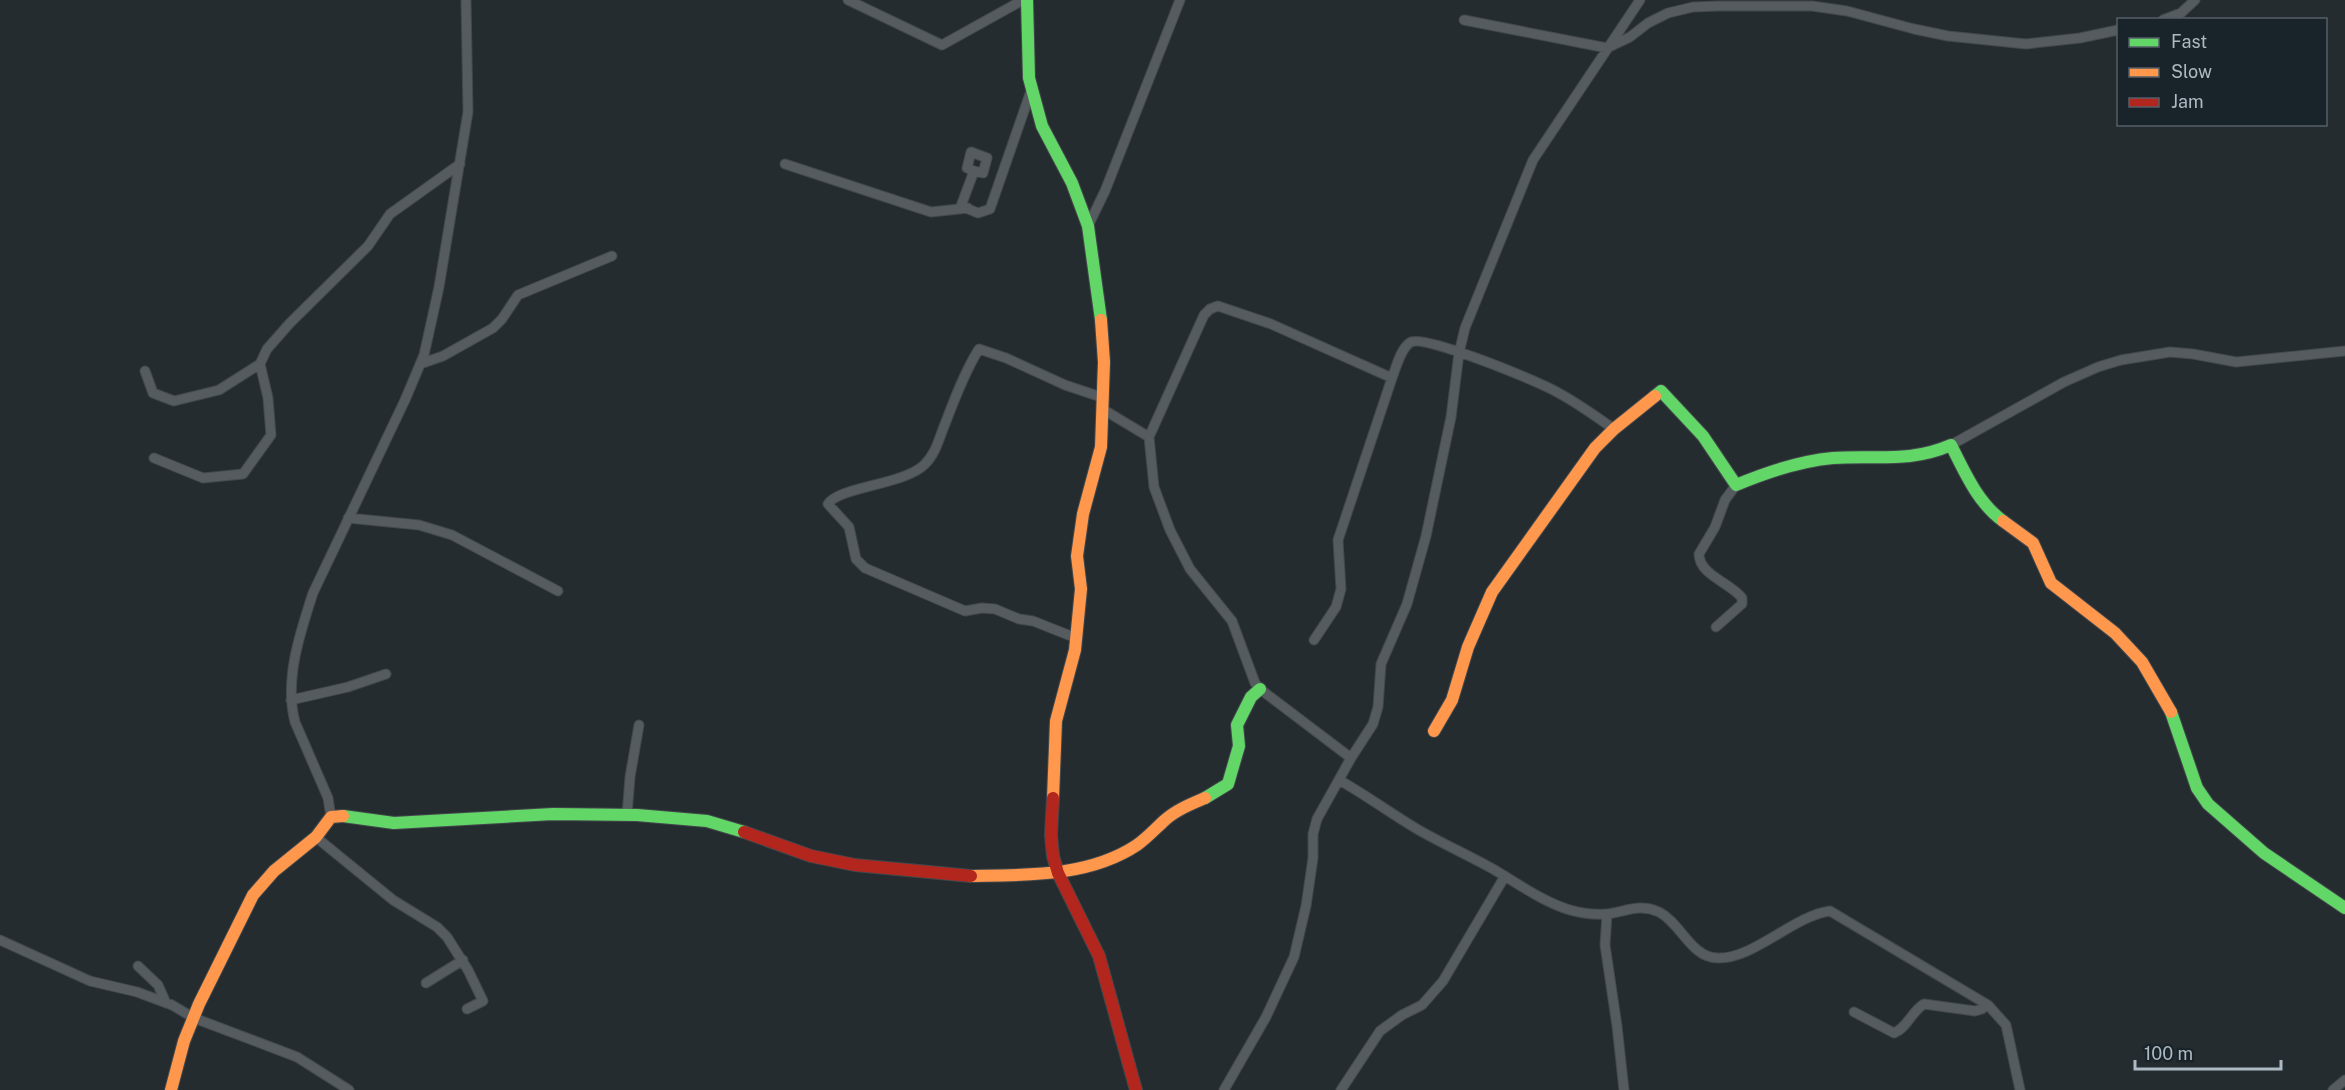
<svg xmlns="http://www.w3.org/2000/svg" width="2345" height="1090" viewBox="0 0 2345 1090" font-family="'Public Sans',sans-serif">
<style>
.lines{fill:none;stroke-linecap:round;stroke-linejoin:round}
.street-casing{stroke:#42484b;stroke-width:11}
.fast-casing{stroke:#42484b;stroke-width:14}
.slow-casing{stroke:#42484b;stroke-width:14}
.jam-casing{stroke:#42484b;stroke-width:14}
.street{stroke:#555b5f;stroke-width:9}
.fast{stroke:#63d668;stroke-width:12}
.slow{stroke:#ff974d;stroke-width:12}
.jam{stroke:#b3261e;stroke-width:12}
</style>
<rect width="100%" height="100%" fill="#252c30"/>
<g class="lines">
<g class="street-casing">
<path id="street" d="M848 0 942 45 1023 0
M1464 20 1607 48 1630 37 1648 23 1668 13 1693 7 1718 6H1812L1847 11 1914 29 1948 36 2026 44 2080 38 2118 30
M2163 20 2181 13 2195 0
M785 164 931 212 968 208
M974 171 983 173 987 158 971 152 967 168 974 171 961 206 978 213 990 209 1032 88
M1088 226 1105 191 1180 0
M420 364 443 356 493 328 502 319 518 295 612 256
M145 371 153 393 174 401 219 390 260 364
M1104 410 1149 437 1204 315 1210 309 1218 306 1271 324 1392 378C1396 368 1401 347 1411 342 1426 335 1528 378 1547 387 1571 398 1592 414 1614 429
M1149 437 1154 487 1170 530 1190 569 1232 621 1255 683 1260 689 1351 758
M1951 445 2064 382 2098 367 2121 360 2170 352 2193 354 2236 362 2345 351
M154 458 203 478 243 474 271 435 268 398 260 364 267 349 290 323 368 246 390 214 460 164
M348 518 419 525 452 535 558 591
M1716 627 1742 604V598C1731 583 1699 575 1699 554L1715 527 1725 500 1736 485
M1076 638 1033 621 1019 619 995 609 982 608 965 611 865 568 856 559 849 527 828 504C838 487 903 485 924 465 936 454 939 438 945 424 954 400 965 371 979 349L1006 358 1065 385 1104 398
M1314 640 1336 607 1341 589 1338 540 1392 378
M291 700 348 687 386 674
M1339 780C1366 795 1390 813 1417 829 1441 843 1468 855 1493 869 1517 883 1543 902 1570 910 1581 913 1594 915 1606 914 1625 912 1639 903 1659 912 1681 923 1691 958 1718 958 1754 959 1793 916 1830 911L1988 1005 2006 1025 2020 1090
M627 815 630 777 639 725
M331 817 328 798 295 722C284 680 300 633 313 593L405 400 424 355 439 287 468 112 466 0
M317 838 393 900 437 927 447 937 468 970 483 1001 467 1009
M1607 914 1605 945 1617 1026 1624 1090
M0 940 90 981 137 992 172 1005 194 1018 297 1057 349 1090
M138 966 158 985 166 1003
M426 983 463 960
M1854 1012 1894 1033C1907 1028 1912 1011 1924 1004L1975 1011 1982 1009 1986 1004
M1224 1090 1266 1017 1294 957 1306 906 1313 858V834L1317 819 1351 758 1373 724 1378 707 1381 664 1407 604 1426 536 1451 417 1459 353 1465 328 1533 160 1640 0
M1341 1090 1380 1031 1402 1015 1422 1005 1443 981 1505 876
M2333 1090 2345 1080"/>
</g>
<g class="fast-casing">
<path id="fast" d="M1027 0 1029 78 1042 126 1072 183 1088 226 1101 320
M1655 396 1661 391 1703 436 1736 485C1767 472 1800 461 1833 458 1876 455 1910 463 1951 445 1965 473 1978 503 2003 521
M2171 712 2197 788 2208 804 2264 853 2345 908
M1205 798 1228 784 1239 746 1237 725 1251 697 1260 689
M343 816 394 823 553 814 637 815 707 821 744 832"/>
</g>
<g class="slow-casing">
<path id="slow" d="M2003 521 2033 543 2051 583 2115 633 2142 662 2171 712
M1434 731 1452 700 1468 647 1492 592 1595 448 1614 429 1655 396
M1053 798 1056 721 1075 650 1081 589 1077 556 1083 514 1101 447 1104 362 1101 320
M971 876C1027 875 1089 877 1137 845 1147 838 1156 828 1165 820 1176 810 1191 804 1205 798
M171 1090 184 1041 199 1004 253 895 274 871 316 837 331 817 343 816"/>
</g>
<g class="jam-casing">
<path id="jam" d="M1053 798 1051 835 1053 856 1058 873 1099 956 1136 1090
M744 832 811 856 855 865 971 876"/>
</g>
<use href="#street" class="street"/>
<use href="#fast" class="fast"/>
<use href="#slow" class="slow"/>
<use href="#jam" class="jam"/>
</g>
<rect x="2117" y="18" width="210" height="108" fill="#19232a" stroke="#555f67" stroke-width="1.5"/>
<rect x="2129" y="38" width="30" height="9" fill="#63d668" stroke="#555f67" stroke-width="1.5"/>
<text x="2171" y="48" font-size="18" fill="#aebac3">Fast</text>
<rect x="2129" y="68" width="30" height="9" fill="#ff974d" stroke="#555f67" stroke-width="1.5"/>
<text x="2171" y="78" font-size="18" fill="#aebac3">Slow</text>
<rect x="2129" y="98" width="30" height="9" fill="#b3261e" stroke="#555f67" stroke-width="1.5"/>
<text x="2171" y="108" font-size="18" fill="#aebac3">Jam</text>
<path d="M2135 1060v9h146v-9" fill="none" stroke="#aebac3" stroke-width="3"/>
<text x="2144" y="1060" font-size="18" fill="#aebac3" stroke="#19232a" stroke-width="4.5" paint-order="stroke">100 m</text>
</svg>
